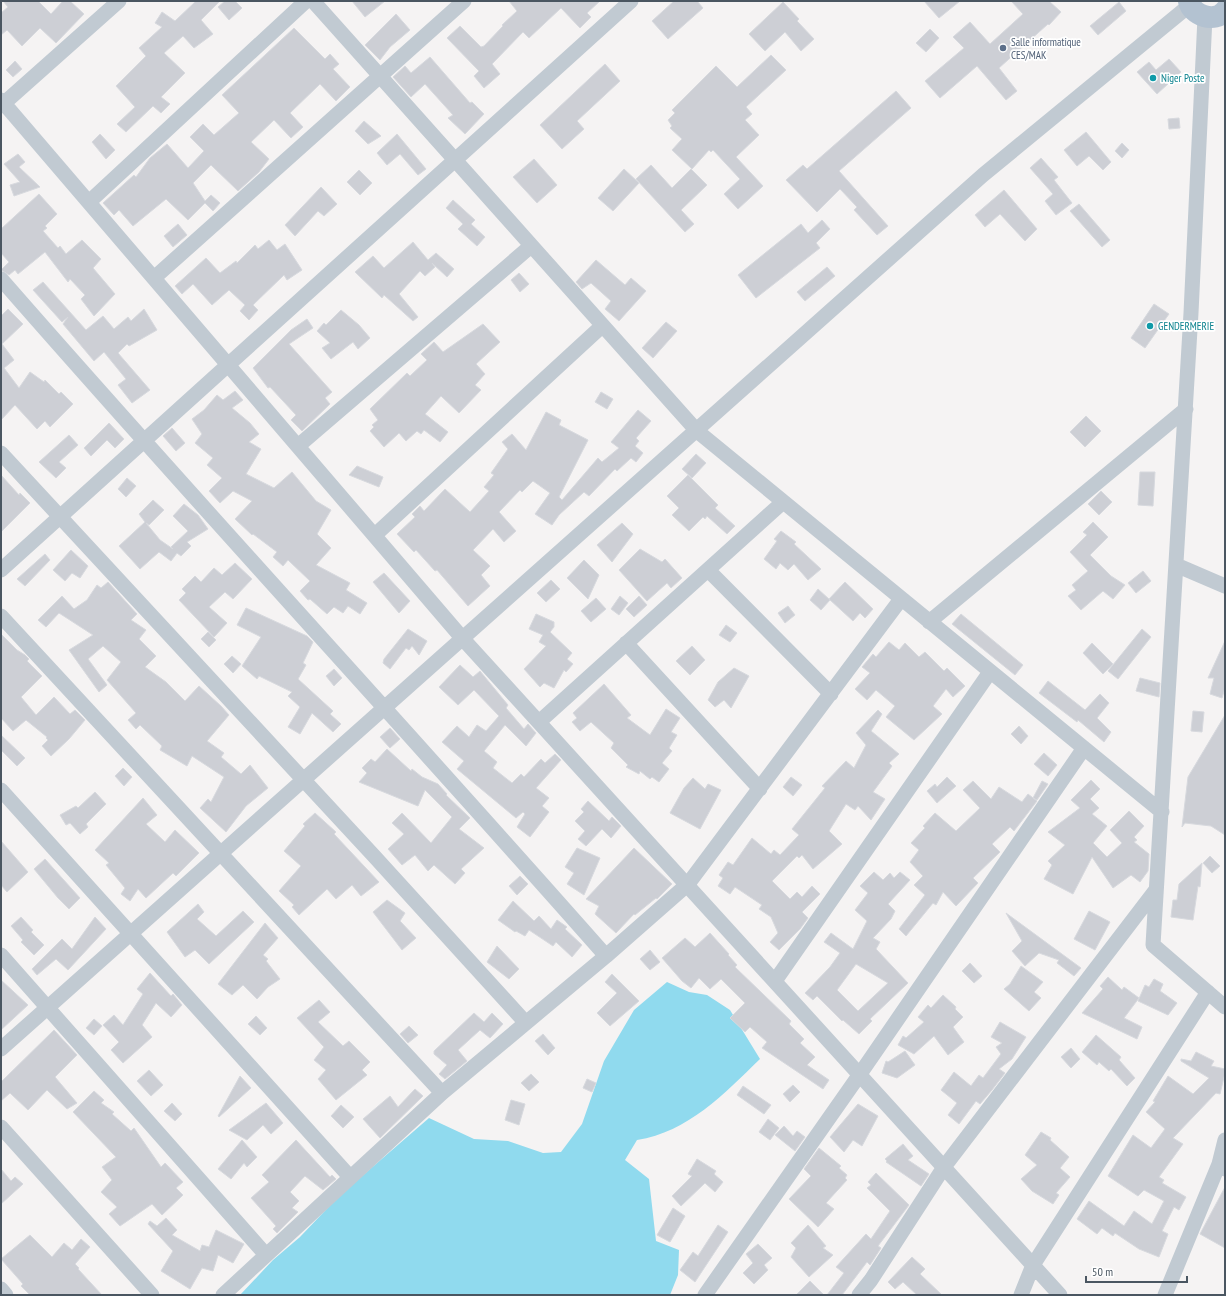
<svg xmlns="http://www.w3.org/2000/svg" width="1226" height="1296" viewBox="0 0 1226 1296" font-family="'PT Sans Narrow',sans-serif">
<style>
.water{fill:#90daee}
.building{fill:#cdcfd5;stroke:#d7d9de;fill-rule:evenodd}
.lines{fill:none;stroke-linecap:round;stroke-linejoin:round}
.minor{stroke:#c1cad2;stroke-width:15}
.primary{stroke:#b3c2d1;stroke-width:22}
.service-dot{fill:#5c6f8a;stroke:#fff;stroke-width:1.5}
.culture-dot{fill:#0f9aa8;stroke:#fff;stroke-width:1.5}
.labels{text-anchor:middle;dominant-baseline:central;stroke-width:3.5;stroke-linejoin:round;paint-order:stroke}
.service-label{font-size:11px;fill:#4e5e75;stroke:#fff;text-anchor:start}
.culture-label{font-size:11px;fill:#0d838f;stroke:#fff;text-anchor:start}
</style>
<rect width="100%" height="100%" fill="#f5f3f3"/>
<path class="water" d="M667 982 689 992 707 995 730 1010 760 1059C724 1094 688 1132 637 1140L625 1160 649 1179 656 1241 679 1250 678 1275 670 1295H240L273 1260 300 1237 339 1196 429 1118 474 1139 508 1141 543 1153 561 1152 582 1124 604 1061 634 1010Z"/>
<path class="building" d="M3 1H38L51 14 63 1H70L84 14 56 43 40 28 22 46 7 30 1 35V13L8 7Z
M196 1H220L201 20 213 34 194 48 183 36 164 53 185 73 161 97 170 104 161 113 153 106 126 132 117 124 135 107 116 86 146 56 139 48 162 27 155 23 162 12 175 21Z
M225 1H235L242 8 229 20 218 7Z
M352 1H385L365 17Z
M509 1H600L587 13 591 17 580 28 561 8 529 38 523 32 492 64 500 74 484 88 474 76 479 71 447 38 460 26 481 47 484 46 503 26 502 25 517 11Z
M674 1H697L703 8 668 39 652 21Z
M924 1H960L939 18Z
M1011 1H1049L1061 12 1049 25 1048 24 999 68 1017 91 1006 100 977 66 940 98 925 81 964 48 953 37 970 22 990 44 1023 14Z
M783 2 799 19 797 21 814 39 801 51 785 32 765 51 749 34Z
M1119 2 1126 11 1098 35 1090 26Z
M396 14 410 30 390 47 380 60 365 45Z
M294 28 325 59 330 54 339 64 333 69 350 87 336 101 320 84 290 113 303 127 291 138 274 120 251 142 269 159 259 172 238 191 211 165 193 183 205 201 211 195 220 203 213 211 205 203 188 220 166 199 133 226 119 210 114 215 103 203 134 175 136 177 150 158 167 144 188 168 204 151 190 137 203 124 214 135 239 113 222 95Z
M930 29 939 38 926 52 916 43Z
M771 55 786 70 746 107 752 114 745 120 759 135 736 157 763 186 738 209 724 194 740 179 713 150 711 152 709 150 692 169 672 150 682 139 670 128 672 126 668 120 675 113 672 110 716 66 737 87Z
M430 57 470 103 472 102 484 114 465 134 448 118 453 115 425 84 411 97 393 77 405 66 411 73Z
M1169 59 1181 72 1157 94 1137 72 1149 62 1156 70Z
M15 61 22 69 13 77 6 70Z
M605 64 620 81 577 121 584 129 562 149 540 125Z
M896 91 911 108 839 171 888 226 877 235 854 210 857 207 840 189 817 212 786 180 803 165 807 169Z
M1179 118 1180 128 1169 129 1168 119Z
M364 121 381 136 368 144 355 131Z
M1086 132 1111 162 1103 170 1089 156 1077 166 1064 150Z
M100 134 115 150 106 159 92 142Z
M397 134 426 169 418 175 400 154 387 165 377 153Z
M1122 143 1129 150 1122 158 1115 151Z
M18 154 25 162 19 167 40 187 14 196 10 185 20 182 4 164Z
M1041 158 1058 177 1054 180 1072 203 1056 215 1045 201 1053 194 1030 168Z
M534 159 557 185 537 203 513 177Z
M651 165 672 188 691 169 707 185 681 210 694 224 685 232 636 179Z
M624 169 639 183 613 211 598 198Z
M359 170 372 183 360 195 347 182Z
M321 187 337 204 324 216 318 211 295 236 285 225Z
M1004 190 1037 229 1025 241 1000 214 985 227 975 215Z
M39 194 57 214 45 226 47 228 43 231 58 248 60 246 66 254 82 240 101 259 93 268 115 294 94 316 81 299 85 295 70 279 68 282 45 252 18 274 15 270 9 275 1 270 9 262 1 253V229Z
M453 200 475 220 471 224 485 237 477 246 458 229 463 224 446 208Z
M1079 204 1110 240 1102 247 1070 211Z
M822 220 830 229 816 243 820 248 756 298 738 275 801 224 808 233Z
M178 224 187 235 173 247 164 236Z
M269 240 277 250 285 244 302 270 287 280 284 275 253 305 258 310 249 320 240 311 245 305 229 290 212 305 193 284 182 294 175 286 206 258 220 273 236 261 237 263 255 245 258 249Z
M413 242 428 260 436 253 454 269 447 277 432 263 435 267 425 276 420 271 399 294 418 317 413 321 384 295 382 298 355 272 373 256 384 268Z
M596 260 625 285 631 278 646 291 619 321 605 309 611 301 591 283 582 289 576 282Z
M827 267 835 276 805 301 797 292Z
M519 273 529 284 520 292 511 280Z
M43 282 86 330 103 316 114 329 128 317 131 321 144 309 157 330 129 346 127 344 118 353 150 390 132 403 118 385 126 379 104 352 94 361 63 324 68 317 62 322 33 290Z
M1154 304 1169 314 1145 348 1131 338Z
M8 309 23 324 2 344 14 360 4 368 19 388 30 372 44 382 45 380 59 394 61 392 73 404 50 427 45 421 37 429 15 405 1 420V316Z
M341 310 359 325 370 338 358 349 353 342 331 359 322 348 330 343 317 331 324 323 326 325Z
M307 319 313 328 289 344 332 392 325 398 330 404 302 431 291 420 296 415 270 387 268 388 253 368 291 330Z
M666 322 677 331 653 358 642 348Z
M483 324 500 342 476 364 485 374 475 385 481 390 459 413 441 396 425 414 448 432 440 442 424 430 421 434 417 431 406 441 399 433 384 447 370 431 374 427 372 425 378 420 370 409 407 373 410 376 427 360 421 354 434 342 443 352Z
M235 391 243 400 232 408 250 423 259 434 249 442 261 449 246 474 274 488 292 472 316 501 331 510 317 534 331 548 316 565 350 583 346 590 367 603 360 614 348 606 343 613 334 607 327 614 310 599 308 600 300 591 310 581 288 560 283 566 273 557 277 552 253 534 252 535 235 519 252 501 233 491 220 503 209 491 222 478 207 465 213 458 195 443 202 434 192 419 204 410 217 395 223 400Z
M601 392 613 399 607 409 595 402Z
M638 410 651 421 636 438 639 441 635 446 643 453 636 462 631 458 617 471 615 469 589 496 584 492 559 515 552 525 535 514 550 493 533 481 522 492 520 490 499 512 516 531 504 542 493 529 473 550 490 566 481 575 490 586 468 606 437 570 435 571 416 550 414 552 397 534 415 517 412 514 420 506 424 511 445 489 470 512 489 491 484 487 494 475 491 473 508 449 502 442 512 434 526 450 546 412 561 420 559 425 588 440 559 497 562 500 598 458 602 462 619 448 611 442Z
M1086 416 1101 431 1085 447 1070 432Z
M109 423 124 439 115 448 107 440 91 456 84 448Z
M172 428 185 443 176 451 163 436Z
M69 435 78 445 59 462 66 468 56 478 39 462Z
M696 454 706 463 692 478 682 469Z
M357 466 383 477 379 487 349 475Z
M1140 472H1155L1153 506 1138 505Z
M1 475 19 495 20 493 30 503 1 532Z
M688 475 718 505 715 508 735 526 727 534 707 516 705 519 703 517 689 531 672 515 679 508 667 496Z
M127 478 136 486 126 497 118 489Z
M1101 491 1112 502 1099 515 1088 504Z
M153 500 164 510 149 525 146 523 160 540 173 549 171 547 188 531 173 516 184 504 198 515 208 529 187 542 191 546 181 556 177 553 171 561 159 552 140 569 119 546 145 522 139 514Z
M1093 522 1108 537 1090 555 1111 576 1125 585 1113 599 1103 591 1081 610 1068 596 1076 590 1072 585 1088 571 1070 552 1087 535 1083 532Z
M622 523 633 534 612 562 597 545Z
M781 531 796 542 794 544 821 569 808 580 794 564 788 570 780 563 776 569 764 559 777 541 774 539Z
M640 549 662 562 665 559 682 578 671 588 667 583 647 601 619 570Z
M71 550 88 566 80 578 72 573 65 581 53 570Z
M45 554 50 560 25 586 17 579Z
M584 560 599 575 588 599 567 578Z
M235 563 252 579 233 599 225 592 209 607 227 623 214 637 179 600 186 593 182 589 195 576 201 582 214 568 222 575Z
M1143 571 1151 581 1136 593 1128 583Z
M384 573 410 601 399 613 373 582Z
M551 580 560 589 546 602 537 593Z
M108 582 137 614 131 620 146 630 139 639 156 656 145 667 166 682 185 701 199 686 221 706 229 715 207 741 224 753 221 757 241 774 250 765 268 788 246 806 226 832 200 808 208 799 211 802 224 777 192 756 187 766 160 750 162 746 140 725 136 729 128 720 136 713 107 680 121 662 103 646 88 659 107 685 99 692 69 650 93 635 59 613 46 627 38 620 62 596 74 609 87 600 97 585 101 588Z
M845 582 873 609 865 618 860 613 853 621 829 599Z
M818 589 830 600 821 610 810 600Z
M620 596 628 603 619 615 611 609Z
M639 596 647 605 634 617 626 609Z
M596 598 606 609 591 622 581 611Z
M788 606 795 615 785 623 778 613Z
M246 608 307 636 313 642 303 663 306 665 298 679 333 711 330 714 341 724 333 732 312 713 300 734 288 727 300 707 288 696 292 692 259 676 257 679 242 666 261 637 237 625Z
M536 614 554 622V627L550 632 572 653 567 659 573 664 566 672 564 670 554 688 544 683 540 687 524 669 546 646 539 642 543 635 529 629Z
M961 614 1023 665 1015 675 952 624Z
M726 625 737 633 730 642 719 635Z
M408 629 427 641 419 655 412 646 409 650 406 648 390 669 383 663 384 659Z
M1142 629 1151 637 1118 679 1108 671Z
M208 632 216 640 209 647 201 639Z
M1 634 17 650 25 655 29 659 27 661 42 676 21 697 36 715 54 697 70 714 75 710 85 720 69 739 51 756 42 746 48 740 46 738 47 737 26 720 13 731 1 718Z
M1225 641V688L1222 698 1210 694 1214 678H1208Z
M889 642 899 650 905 643 919 657 925 652 944 671 947 668 965 686 953 697 946 689 933 706 942 714 914 740 886 717 895 706 876 690 867 700 855 689 870 673 862 667 873 654 876 657Z
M1092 643 1113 664 1103 674 1083 653Z
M692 646 705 660 690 675 676 661Z
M232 656 241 664 233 673 224 664Z
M460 665 473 677 480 671 508 705 506 708 524 729 528 724 536 733 526 746 505 725 484 751 497 762 493 768 512 783 521 774 524 777 541 759 545 763 555 754 561 760 536 788 549 798 542 806 549 812 530 837 517 827 525 814 523 812 516 818 457 769 464 761 442 742 457 726 469 737 477 725 486 731 499 716 474 690 458 705 439 687Z
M734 668 749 676 731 708 724 700 715 707 708 700 718 682Z
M334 669 342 678 334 686 326 676Z
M1140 678 1160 683 1159 697 1136 691Z
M1048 681 1085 710 1100 694 1109 703 1097 718 1111 732 1104 742 1078 720 1077 722 1039 693Z
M604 684 631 715 627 718 650 735 666 709 680 718 671 732 677 735 669 748 672 751 662 763 669 769 659 782 652 777 650 779 640 771 639 774 626 767 628 765 611 748 614 743 591 722 580 731 572 722 577 718 573 713Z
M878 710 882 714 871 731 899 754 889 763 892 766 873 792 885 799 871 820 858 806 855 810 846 804 829 831 842 844 813 869 802 855 799 858 797 856 772 881 790 899 797 892 802 897 812 886 820 894 802 912 808 918 800 929 779 950 770 942 778 933 771 917 759 909 762 905 735 887 730 894 718 886 723 878 719 875 728 862 733 865 752 838 771 854 774 850 780 855 799 835 792 829 825 788 822 786 846 761 854 768 866 745 856 733Z
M1193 711 1204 712 1202 732 1191 731Z
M1225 715V835L1211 826 1185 823 1182 827 1188 777Z
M1019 726 1028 736 1021 744 1011 734Z
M390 728 400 739 390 748 380 737Z
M1 735 25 758 17 766 1 750Z
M387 749 411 771 412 769 422 777 438 784 447 794 446 795 470 818 459 829 484 848 461 869 465 873 455 884 434 865 428 871 415 855 402 865 388 849 404 834 392 823 402 813 431 843 452 817 425 790 418 806 359 782 367 773 362 768 371 759 375 762Z
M1044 753 1057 765 1048 776 1034 764Z
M123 768 132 777 124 786 115 776Z
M791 777 802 785 793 796 783 787Z
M947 777 956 786 937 803 927 791 935 784 937 787Z
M693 778 705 789 708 784 721 790 700 829 670 813 684 788Z
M1091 780 1100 789 1090 799 1099 808 1092 814 1107 826 1093 843 1107 857 1122 843 1110 830 1129 811 1144 826 1134 837 1137 840 1134 842 1149 854 1148 871 1140 882 1131 875 1113 888 1092 857 1073 894 1044 879 1052 865 1048 861 1065 845 1048 832 1080 808 1071 800Z
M973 781 991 799 999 787 1022 802 1028 794 1037 801 1014 831 1010 827 992 844 1000 852 973 878 978 883 956 906 943 892 936 905 933 903 906 936 899 929 925 895 914 885 923 876 910 862 919 850 911 843 925 828 923 826 935 813 956 831 980 808 963 790Z
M1042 781 1048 784 1037 800 1033 798Z
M95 792 106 804 86 824 88 827 80 834 70 823 66 825 60 815 76 806 78 808Z
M143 798 157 815 146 824 165 842 175 830 199 853 176 876 173 873 146 898 138 889 130 901 121 894 125 888 106 865 109 863 95 850Z
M588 801 609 821 612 817 621 826 611 838 602 829 586 846 578 839 585 831 575 821 584 812 581 809Z
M315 813 336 832 334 834 379 882 361 896 352 885 336 899 327 889 299 915 292 907 294 905 279 891 301 866 284 851 305 826 303 824Z
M1 841 28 872 7 892 1 885Z
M577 848 600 858 584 895 567 884 574 873 565 867Z
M634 848 672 884 657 899 656 898 635 915 634 914 616 933 595 914 599 906 586 899Z
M1210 856 1220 866 1212 873 1203 863Z
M45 859 80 898 69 909 58 898 34 869Z
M1202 863 1200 887 1198 886 1193 920 1171 917 1173 900H1177L1179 884Z
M874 872 883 880 890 873 894 878 900 872 910 880 888 904 895 911 891 919 873 938 880 942 876 949 908 983 870 1019 872 1021 859 1034 843 1020 842 1021 817 996 813 1000 805 993 830 967 840 953 824 942 831 933 853 949 867 921 855 910 868 893 860 886ZM856 964 888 983 858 1011 837 990Z
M520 876 528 884 517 895 509 886Z
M387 900 405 913 400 921 416 938 402 950 373 912Z
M513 901 534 921 539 916 551 929 557 920 567 927 565 929 582 945 572 957 556 942 553 946 529 930 525 936 516 931 515 932 498 920Z
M198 904 204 912 197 919 216 936 243 911 254 922 209 964 195 950 185 957 167 932Z
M1089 911 1110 922 1095 950 1074 939Z
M1006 913 1081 968 1074 976 1057 963 1059 960 1039 953 1025 966 1012 951 1022 941Z
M21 917 33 930 31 932 44 945 34 955 21 942 23 940 11 926Z
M95 917 106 929 68 970 56 959 37 975 32 969 62 939 72 949Z
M265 923 278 938 263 955 268 959 266 961 280 979 268 987 257 999 243 985 232 995 218 984Z
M710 933 729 954 728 955 737 965 735 967 791 1021 789 1024 804 1039 800 1043 815 1057 807 1065 829 1080 823 1089 762 1048 767 1042 750 1027 745 1032 730 1018 745 1003 721 979 710 989 699 978 691 988 682 981 662 958 685 938 695 947Z
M497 946 519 969 509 979 487 962Z
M650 950 660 962 650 970 640 959Z
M970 963 982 976 974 983 962 971Z
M1021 966 1043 982 1034 992 1041 998 1029 1011 1004 989 1010 984Z
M150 973 171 996 173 994 182 1005 171 1017 156 1003 142 1025 152 1037 123 1063 111 1050 119 1042 103 1025 114 1015 123 1025 143 994 137 989Z
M612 974 639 1001 610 1026 597 1013 617 993 605 982Z
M1108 977 1122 990 1124 987 1139 998 1124 1018 1142 1027 1137 1039 1082 1013 1103 989 1100 986Z
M1154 979 1163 984 1160 991 1177 1003 1168 1015 1138 1001 1145 985 1149 987Z
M1 980 28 1005 1 1030Z
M943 995 956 1007 955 1009 963 1017 953 1027 964 1042 948 1055 934 1036 914 1054 898 1045 903 1036 906 1038 924 1022 918 1017 928 1005 931 1008Z
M319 1000 330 1012 318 1022 343 1046 349 1041 370 1062 362 1070 367 1075 336 1100 318 1079 326 1070 314 1060 324 1047 297 1018Z
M474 1013 484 1022 492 1013 503 1024 490 1038 480 1030 458 1050 467 1061 445 1079 439 1074 447 1065 434 1054V1051Z
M256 1016 267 1028 260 1035 248 1024Z
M94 1019 102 1026 94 1035 86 1028Z
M1000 1022 1026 1037 1012 1059 999 1069 1005 1073 992 1090 980 1104 976 1101 959 1124 948 1115 957 1103 941 1090 954 1072 971 1086 979 1075 983 1078 1001 1054 996 1047 1002 1043 991 1037Z
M409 1026 418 1035 408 1043 400 1034Z
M54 1030 77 1055 55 1077 77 1103 67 1109 47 1090 28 1110 10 1093 1 1101V1082Z
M543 1034 555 1048 548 1055 535 1041Z
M1096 1035 1121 1057 1119 1060 1135 1078 1127 1086 1111 1069 1109 1071 1099 1062 1097 1065 1082 1052Z
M1071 1048 1080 1059 1071 1068 1061 1057Z
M905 1051 915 1065 897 1078 882 1073 886 1061 888 1062Z
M1196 1052 1214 1061 1211 1066 1225 1069V1073L1220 1094 1216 1093 1173 1138 1183 1144 1159 1177 1164 1180 1162 1183 1186 1197 1179 1210 1174 1207 1162 1231 1168 1234 1159 1257 1139 1249 1115 1233 1113 1236 1102 1228 1097 1234 1077 1219 1089 1201 1124 1226 1134 1211 1152 1224 1164 1201 1144 1190 1138 1196 1108 1176 1133 1135 1151 1148 1165 1129 1146 1112 1155 1102 1153 1101 1168 1076 1193 1094 1209 1078 1181 1061V1059L1191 1061Z
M149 1070 163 1085 151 1096 137 1081Z
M531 1074 539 1082 529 1091 521 1083Z
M240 1076 251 1088 219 1117 218 1116Z
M587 1079 596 1083 592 1092 583 1088Z
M793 1085 800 1092 790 1102 783 1094Z
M743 1086 771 1105 764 1114 737 1095Z
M415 1089 423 1096 380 1138 363 1119 390 1096 398 1107Z
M94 1091 104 1100 101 1103 114 1112 112 1114 131 1131 134 1128 161 1167 165 1163 183 1182 176 1188 183 1195 162 1215 152 1204 120 1226 109 1214 117 1207 101 1192 112 1180 102 1167 116 1157 73 1112Z
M511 1100 525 1104 519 1125 505 1120Z
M172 1103 182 1114 175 1121 164 1111Z
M266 1103 283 1123 271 1134 263 1125 247 1140 229 1130Z
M858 1104 878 1116 862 1146 853 1140 844 1152 830 1137Z
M341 1105 354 1117 343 1128 331 1116Z
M768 1119 779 1128 770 1140 759 1132Z
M784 1126 793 1136 797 1131 805 1137 795 1151 775 1135Z
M1041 1132 1051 1138 1050 1140 1069 1157 1060 1168 1070 1177 1056 1193 1059 1195 1053 1204 1032 1191 1021 1179 1037 1165 1025 1155Z
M242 1140 257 1157 247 1167 244 1163 231 1179 218 1169Z
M296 1140 330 1177 332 1175 336 1179 323 1190 305 1176 290 1192 299 1201 292 1208 298 1212 277 1233 273 1229 276 1226 251 1198 269 1182 262 1175Z
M903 1144 913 1156 908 1160 929 1174 921 1186 886 1162 887 1161 885 1159Z
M819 1148 841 1166 839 1168 847 1175 845 1178 847 1180 826 1203 834 1209 818 1227 789 1199 811 1176 804 1169Z
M697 1159 716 1171 714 1174 723 1182 715 1192 705 1183 681 1206 672 1196 692 1176 688 1174Z
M1 1169 11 1181 15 1177 23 1184 1 1204Z
M876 1173 909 1205 878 1246 881 1248 870 1265 867 1262 842 1295H827L844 1273 836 1267 866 1234 871 1239 890 1211 867 1188 871 1185 868 1182Z
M1225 1187V1248L1200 1234Z
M673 1208 685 1216 670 1242 657 1235Z
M166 1218 177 1230 172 1235 200 1251 202 1245 209 1247 216 1230 244 1244 233 1263 218 1255 213 1271 202 1268 190 1289 161 1271 173 1251 148 1224 150 1221 157 1226Z
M718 1225 728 1232 695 1282 680 1270 693 1252 698 1256Z
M808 1225 826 1246 823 1248 833 1255 809 1277 791 1257 796 1248 791 1243Z
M30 1235 52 1257 64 1243 72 1250 81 1239 90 1247 75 1264 79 1268 78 1269 102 1295H30L21 1286 23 1284 1 1259Z
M758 1244 772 1258 764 1265 768 1270 754 1284 743 1273 753 1263 746 1254Z
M912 1257 925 1269 920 1274 942 1295H917L903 1282 895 1289 888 1282Z
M810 1281 824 1295H796Z"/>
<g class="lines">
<path class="minor" d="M313 1 697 431 1162 812
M1205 17 1191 313 1153 945 1225 1007
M1 100 463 639 1060 1295
M1 106 119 1
M89 202 306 1
M154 278 464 1
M1 279C200 507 406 729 606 956
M298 446 531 246
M1 453 374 856 526 1023
M375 535 602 326
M1176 565 1225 586
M1 570 631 1
M708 570 831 694
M1 616 442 1093
M929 622 1186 409
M626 643 760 789
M539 722 783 502
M1 790 350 1177
M1 955 266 1255
M775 981 990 672
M1 1049 983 175 1190 5
M1 1127 152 1295
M1225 1140 1219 1164 1225 1169
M1 1289 6 1295
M223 1295 442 1093 606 956 688 884 901 599
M705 1295 860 1074 1084 748
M859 1295 871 1280 944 1167 1155 891
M1021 1295 1033 1265 1208 992
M1165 1295 1219 1164"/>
<path class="primary" d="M1189 1C1192 16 1215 23 1225 11"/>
</g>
<circle class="service-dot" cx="1003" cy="48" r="4"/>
<g class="culture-dot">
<circle cx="1153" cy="78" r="4"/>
<circle cx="1150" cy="326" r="4"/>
</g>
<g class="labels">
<g class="service-label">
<text x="1011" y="42">Salle informatique<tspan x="1011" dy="13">CES/MAK</tspan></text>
</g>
<g class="culture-label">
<text x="1161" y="78">Niger Poste</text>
<text x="1158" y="326">GENDERMERIE</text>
</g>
</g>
<rect width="1226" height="1296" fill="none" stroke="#4a5661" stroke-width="4"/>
<path d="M1086 1276v6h101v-6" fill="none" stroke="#4a5661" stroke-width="2"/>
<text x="1092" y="1276" font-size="12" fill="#4a5661" stroke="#ffffff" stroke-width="3" paint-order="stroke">50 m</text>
</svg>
